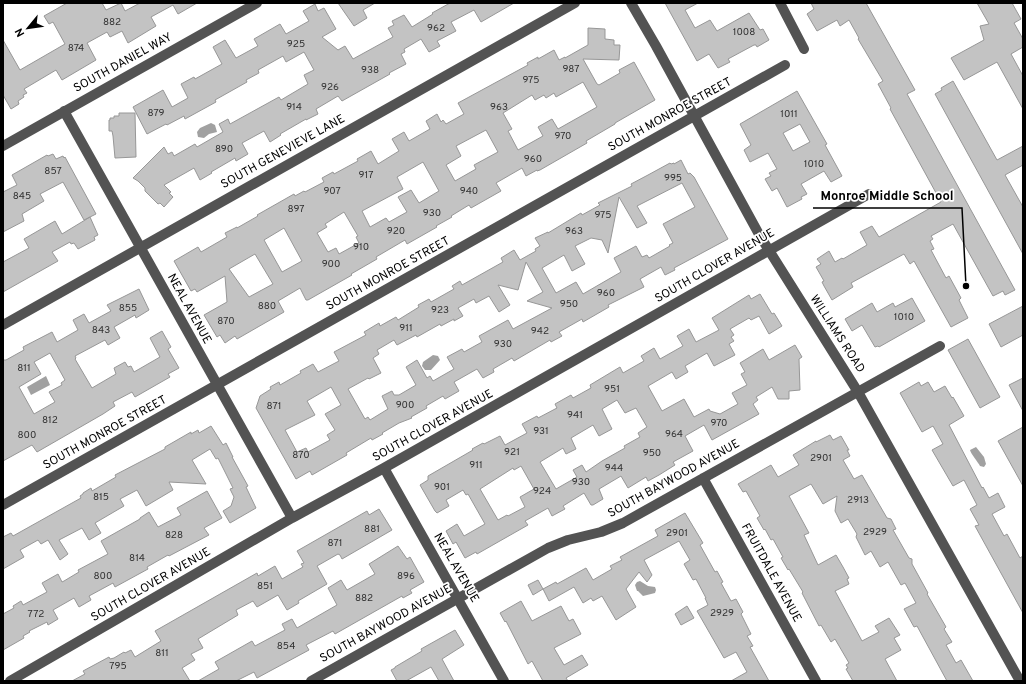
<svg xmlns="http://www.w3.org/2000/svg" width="1026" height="684" viewBox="0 0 1026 684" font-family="Overpass,sans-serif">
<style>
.water{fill:#a1a1a1}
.building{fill:#c3c3c3;stroke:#979797;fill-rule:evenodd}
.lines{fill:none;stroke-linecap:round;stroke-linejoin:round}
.minor{stroke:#535353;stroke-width:10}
.labels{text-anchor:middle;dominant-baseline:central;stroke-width:3.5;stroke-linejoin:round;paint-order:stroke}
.number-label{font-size:10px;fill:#313131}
.street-label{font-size:12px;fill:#000;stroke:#fff}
.leader{fill:none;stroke:#000;stroke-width:1.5}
.callout-dot{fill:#000;stroke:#fff;stroke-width:1.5}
.callout-label{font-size:13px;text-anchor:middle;font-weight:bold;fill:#000;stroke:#fff;stroke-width:3.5;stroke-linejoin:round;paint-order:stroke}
</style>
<rect width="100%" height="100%" fill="#fff"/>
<path class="water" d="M211 123 215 125 217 132 209 134 204 138 198 137 197 132 200 128Z
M433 355 438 356 440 360 431 370H425L422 366 423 362Z
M46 376 50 385 31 395 27 387Z
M976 447 984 457 986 464 984 467 980 466C978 462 971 454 970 450Z
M640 581 648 586 655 587 656 590 655 593 643 596 638 591H637L635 585 637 582Z"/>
<path class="building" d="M67 3H102L106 10 121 3 125 11 140 3H197L178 14 173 5 151 17 156 26 128 43 122 31 110 37 107 32 87 43 96 60 62 80 56 70 24 89 27 93 23 95 24 97 18 101 19 104 11 109 3 95V40L20 70 65 44 53 22 49 24 44 16Z
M338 3H375L363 10 367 18 354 26Z
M450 3H514L481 22 474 10 451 22 456 31 437 41 440 46 429 52 421 39 404 49 405 52 401 54 406 64 389 73 390 74 342 101 338 96 316 109 318 114 306 120V119L280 134 281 135 270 142 264 131 242 143 248 154 236 161 235 158 211 172 212 173 200 180 194 168 164 185 171 192 169 193 173 197 164 207 160 203 158 204 145 191V188L138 181 133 178 164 147 168 154 172 152 174 156 195 144 197 147 223 132 219 124 228 119 230 124 279 97 281 100 308 84 304 75 314 70 304 52 286 62 283 56 258 70 259 73 246 80 247 82 215 100 216 102 185 119 184 116 167 125 166 124 147 134 133 107 163 90 172 107 188 98 181 84 194 77 195 79 222 64 213 47 225 40 236 58 258 46 254 39 280 24 286 34 309 21 303 11 315 4 318 11 324 8 336 29 322 37 338 50 345 46 353 59 393 37 388 28 394 25 392 21 404 15 412 27 433 14 432 13Z
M665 3H698L685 10 695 28 710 20 717 31 749 13 760 30 763 29 769 40 757 47 756 45H754L728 59 730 62 718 68 709 54 697 61Z
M811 3H866L915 90 907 94 1015 290 1005 295 1003 291 993 296 953 224 931 236 933 239 930 241 934 249 931 250 946 278 949 276 961 298 959 300 968 318 951 327 914 261 910 264 904 254 851 283 853 287 832 300 824 286 822 282 824 281 816 267 821 264 817 259 829 251 835 262 842 258 843 259 867 245 860 232 872 226 879 237 941 202 890 109 891 108 878 84 883 81 858 39 859 38 849 20 840 26 837 20 817 31 807 14 814 9Z
M977 3H1012L1021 19 1014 23 1023 39V47L1011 54 1023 76V109L997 62 964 80 951 58 984 40 980 26 989 24Z
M588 28 605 29V39L614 40V45H620L619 60 583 59 597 84 599 85 620 73 619 70 634 62 655 100 615 123V124L586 141 587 143 540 170 537 171V170L526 176 522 168 496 183 501 191 471 208 469 205 451 216 452 217 436 226 437 227 407 244 405 240 376 257 377 259 351 274 352 275 308 300H306L300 288 278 301 284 312 237 339 235 336 225 343 220 335 217 337 204 315 227 302 225 276 197 292 195 289 191 291 174 261 198 247 201 252 227 237 225 233 237 227V228L258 216 257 215 294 194 295 196 304 191 305 192 324 182 322 178 333 172 334 174 358 161 357 159 371 151 378 164 399 151 392 139 404 132 409 141 430 129 426 121 437 114 441 122 443 120 446 124 464 114 458 103 528 65 527 63 538 57V59L554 50 559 60 565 57V58L588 45ZM583 82 597 107 558 129 552 119 538 127 543 136 518 150 508 131 512 129 503 113 532 95 535 100 544 95 546 98 554 93 556 97ZM486 130 498 152 474 165 476 169 455 181 446 165 461 156 456 146ZM423 162 439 191 419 203 411 190 398 197 407 212 389 222 386 218 370 227 362 211 403 189 397 177ZM344 212 358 236 356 237 359 243 339 254 336 248 328 252 317 233 327 227 325 224ZM284 228 302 261 282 272 264 240ZM255 254 273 284 249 297 229 269Z
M953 81 997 160 1023 146V165L1005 175 1023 207V254L935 94 942 90 941 88Z
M797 91 827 144 825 145 842 176 831 182 824 171 801 184 807 194 801 197 802 199 787 207 777 188 772 191 765 179 771 176 769 173 777 169 768 153 750 162 744 150 751 145 740 124ZM800 124 810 142 793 151 783 133Z
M119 113H135L136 157 115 158 113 136 112 131H109V120H110V118H114V116H119Z
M53 154 56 159 63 156 64 158 65 157 96 214 84 220 63 182 40 194 44 201 22 214 24 221 3 232V192L17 185 12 175 47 155 48 156Z
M681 160 688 174 690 173 694 177 728 239 674 268 675 270 665 275 661 267 640 279 644 287 608 305 609 307 583 322 582 319 559 332 562 336 551 342 550 340 514 361 512 358 493 369 494 372 483 378 477 369 454 382 459 391 445 399 443 396 426 406 427 408 411 417 412 418 399 423 382 433 383 434 372 440 371 438 346 453 347 455 312 475 310 471 296 479 256 408 260 396 271 389 270 387 279 382 280 385 301 373 300 371 313 364 318 372 339 361 334 352 366 335 364 332 379 323 380 326 396 317 398 320 419 307 418 305 429 299 431 302 454 289 452 286 460 281 462 285 503 262 501 258 514 250 520 260 536 251 535 249 540 246 535 238 548 232V233L581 213 582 215 600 205 598 203 632 186 631 184 648 175 670 163 671 164 674 163V164ZM682 183 695 207 663 224 673 243 669 245 670 246 649 258 647 255 642 257 636 246 614 258 621 272 583 294 576 282 556 293 542 268 564 255 572 271 585 264 575 246 591 238 602 240 608 253 619 197 637 228 647 223 637 206ZM526 262 543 292 527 301 552 308 513 329 508 320 479 336 482 342 464 352 462 349 447 357 454 369 433 381 430 376 427 378 417 360 406 367 416 385 399 395H394L392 391 382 396 388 409 370 420 368 417 365 419 348 389 368 378 369 379 381 373 373 358 379 354 377 350 394 340 397 345 416 335 417 337 440 324 441 326 454 319V321L463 316 458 308 474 299 476 303 489 296 499 312 510 305 498 285 518 290ZM331 387 341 405 325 414 335 430 327 435 330 440 308 452 306 448 297 452 285 430 315 415 307 401Z
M90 217 98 235 94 237 95 240 78 249 74 243 71 244 70 242 52 252 58 261 3 292V262L29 248 24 239 55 221 62 234Z
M139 289 149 310 136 318 135 315 114 327 120 338 108 345 105 340 75 356 76 358 75 359 92 388 116 374 114 368 125 362 128 367 131 366 134 372 160 357 150 338 162 331 171 347 168 349 179 368 168 374 170 377 135 397 132 392 113 402 115 406 103 414 37 452 32 445 3 461V360H6L24 350 23 347 52 332 57 342 78 330 73 320 84 314 89 323 111 311 107 305ZM50 353 65 380 61 383 62 385 49 392 55 402 34 414 19 387 41 374 34 362Z
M760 294 772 314 774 313 782 326 769 334 759 316 751 320 749 318 730 329 734 335 731 337 734 341 729 344 735 355 714 366 707 353 685 366 688 372 676 379 672 372 648 386 662 411 684 399 694 417 709 409 710 411 720 414 738 404 732 393 747 385 741 374 745 372 740 363 763 349 769 360 795 345 802 357 799 359 800 390 789 391V399H778L772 387 756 397 758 400 753 404 759 414 712 440 704 425 685 436 693 451 673 462 675 465 659 475 648 481 646 477 628 488 621 476 599 489 603 499 593 505H591L584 493 563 506 565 509 552 516 548 508 525 521 528 525 477 554 476 552 465 558 456 542 453 544 446 531 457 524 464 536 485 524 468 494 466 495 463 490 446 500 449 506 437 513 435 511 420 485 428 480V476L473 450 472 449 483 443 484 444 500 436 505 445 527 433 522 424 537 416 538 418 557 408 555 404 571 395 573 398 591 388 590 385 620 367 623 373 644 361 641 356 654 348 660 359 683 346 677 336 689 329 696 342 719 330 712 318 749 295 751 299ZM617 400 625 413 636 408 647 427 638 433 640 437 624 446 625 448 602 461 586 472 582 465 573 470 577 477 556 489 540 462 563 448 566 454 576 449 571 438 593 425 599 436 612 429 602 409ZM521 466 534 489 520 497 525 507 508 516 507 515 498 520 480 489 513 468 514 470Z
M912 298 925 321 879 347 878 346 875 347 862 325 852 331 845 319 872 303 877 312 893 303 895 307Z
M1023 306V335L1001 347 989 324Z
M968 339 1000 397 980 408 948 350Z
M1023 378V411L1009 385Z
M919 382 921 386 928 382 934 392 945 386 952 398 953 397 964 416 949 425 982 488 983 487 989 498 998 493 1005 507 992 514 1004 536 1007 534 1020 558 1023 556V613L975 526 979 525 970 509 977 505 964 480 953 486 932 450 943 444 933 426 922 432 900 393Z
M211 426 223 445 226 443 233 457H232L248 486 246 487 256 508 230 523 223 511 231 506 234 497 230 489 233 488 218 458 216 459 210 449 192 460 206 484 169 482 173 490 146 506 137 490 120 499 124 506 95 523 101 533 89 540 82 528 59 540 68 554 60 560 48 540 41 544 38 540 20 550 24 557 3 569V537L11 533 13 536 81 498 80 496 83 494V493L91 488 92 491 116 477 115 475 165 449V447L191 432V434L198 430 199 433Z
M1023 427V486L998 441Z
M830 435 833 440 841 436 849 450H847L850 456 843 460 854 479 862 475 887 518 891 519 896 529 893 530 909 558 912 559V564L928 593 927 594 946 627 944 629 952 642 946 645 956 663 961 660 973 681H947L917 626 914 627 904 609 916 603 905 583 901 585 888 562 880 567 871 551 865 555 856 537 857 534 848 519 841 523 835 511 837 496 823 504 811 484 789 496 809 533 804 535 818 565 836 555 843 567 849 578 847 579 849 584 835 591 862 641 879 632 875 626 889 618 900 635 894 638 901 650 885 659 897 681H853L846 669 848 668 846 665 849 663 835 639 831 642 821 625 819 626 802 593 803 592 789 569 788 570 781 558 783 557 773 539 771 540 765 529 764 530 757 518 760 516 746 491 743 492 738 484 771 465 778 477 799 465 793 455 816 441V442Z
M207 491 222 518 204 528 209 535 169 556 168 555 147 567 148 569 115 587 113 583 89 596 91 600 79 607 74 598 53 610 58 619 48 625 47 622 29 631 30 632 23 636 24 638 3 650V614L14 608 13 606 21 601 23 605 47 592 42 583 58 574 62 582 64 581 79 572 78 570 108 554 101 541 140 519V518L149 512 158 527 181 515 177 508Z
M379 509 392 530 342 559 340 555 338 554 317 566 327 584 298 601 299 603 287 610 278 595 257 607 253 601 236 610 238 615 198 639 203 648 191 654 195 660 182 668 190 681H72L85 674 83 671 109 657 110 659 114 658 124 652 125 653 131 650 135 657 161 641 155 631 257 573 258 576 275 566 282 579 303 567 301 564 304 563 297 551 367 511 369 515Z
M685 513 703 543 700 545 715 572 717 571 723 582 721 583 731 601 736 599 743 612 741 614 751 634 747 636 753 646 750 647 769 681H731L747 672 736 652 724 658 697 611 708 605 705 598H706L696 579 693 580 684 564 690 560 679 541 644 560 652 575 647 582 639 572 626 589 636 607 616 620 602 596 593 601 591 598 583 603 574 587 549 601 543 589 533 595 528 585 538 580 543 589 556 582 557 584 586 568 593 580 612 569 610 566 622 560 620 557 658 536 655 530Z
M398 546 407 559 410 557 424 582 410 590 412 593 403 598 402 596 335 634 333 631 306 645 309 650 257 678 254 672 236 681H198L219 669 215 662 252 641 255 646 285 630 282 624 292 619 297 628 337 605 328 588 341 580 347 590 375 574 369 564Z
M521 601 532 621 561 606 569 621 573 619 581 634 554 648 564 665 582 655 588 665 566 678 568 681H543L532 661 528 664 506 621 505 622 500 613Z
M687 606 694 618 681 625 675 614Z
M455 630 464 645 442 659 454 681H439L431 667 406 681H397L391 670 395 668V667L422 651 421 649Z"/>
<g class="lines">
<path class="minor" d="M631 3 656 46 760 236 858 392 1020 681
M780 3 804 49
M64 111 292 518
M3 146 257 3
M3 325 575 3
M384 468 504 681
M703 478 816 681
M3 505 785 65
M10 681 292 518 384 468 869 194
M311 681 548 548 568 540 601 532 623 523 940 346"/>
</g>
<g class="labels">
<g class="number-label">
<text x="112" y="22">882</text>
<text x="436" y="28">962</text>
<text x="744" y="32">1008</text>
<text x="296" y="44">925</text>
<text x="76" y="48">874</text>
<text x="571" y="69">987</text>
<text x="370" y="70">938</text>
<text x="531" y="80">975</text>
<text x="330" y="87">926</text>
<text x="294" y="107">914</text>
<text x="499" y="107">963</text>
<text x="156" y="113">879</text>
<text x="789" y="114">1011</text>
<text x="563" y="136">970</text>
<text x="224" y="149">890</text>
<text x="533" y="159">960</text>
<text x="814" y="164">1010</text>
<text x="53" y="171">857</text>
<text x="366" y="175">917</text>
<text x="673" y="178">995</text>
<text x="332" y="191">907</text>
<text x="469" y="191">940</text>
<text x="22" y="196">845</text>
<text x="296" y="209">897</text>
<text x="432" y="213">930</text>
<text x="603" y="215">975</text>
<text x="396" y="231">920</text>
<text x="574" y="231">963</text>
<text x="361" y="247">910</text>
<text x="331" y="264">900</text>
<text x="606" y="293">960</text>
<text x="569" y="304">950</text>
<text x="267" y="306">880</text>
<text x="128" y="308">855</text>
<text x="440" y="310">923</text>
<text x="904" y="317">1010</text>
<text x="226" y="321">870</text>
<text x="406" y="328">911</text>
<text x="101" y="330">843</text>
<text x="540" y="331">942</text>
<text x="503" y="344">930</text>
<text x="24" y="368">811</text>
<text x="612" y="389">951</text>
<text x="405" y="405">900</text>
<text x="274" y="406">871</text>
<text x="575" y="415">941</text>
<text x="50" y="420">812</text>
<text x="719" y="423">970</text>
<text x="541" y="431">931</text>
<text x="674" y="434">964</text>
<text x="27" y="435">800</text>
<text x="512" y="452">921</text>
<text x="652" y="453">950</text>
<text x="301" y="455">870</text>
<text x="821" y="458">2901</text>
<text x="476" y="465">911</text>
<text x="614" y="468">944</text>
<text x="581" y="482">930</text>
<text x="442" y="487">901</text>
<text x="542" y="491">924</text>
<text x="101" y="497">815</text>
<text x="858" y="500">2913</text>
<text x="372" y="529">881</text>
<text x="875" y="532">2929</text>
<text x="677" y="533">2901</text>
<text x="174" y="535">828</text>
<text x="335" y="543">871</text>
<text x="137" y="558">814</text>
<text x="103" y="576">800</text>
<text x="406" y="576">896</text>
<text x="265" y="586">851</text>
<text x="364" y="598">882</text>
<text x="722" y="613">2929</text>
<text x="36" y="614">772</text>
<text x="286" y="646">854</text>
<text x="162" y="653">811</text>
<text x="118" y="666">795</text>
</g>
<g class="street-label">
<text transform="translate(123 63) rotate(-29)">SOUTH DANIEL WAY</text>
<text transform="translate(670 115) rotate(-29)">SOUTH MONROE STREET</text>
<text transform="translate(283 152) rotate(-29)">SOUTH GENEVIEVE LANE</text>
<text transform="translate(715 266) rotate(-30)">SOUTH CLOVER AVENUE</text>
<text transform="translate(388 274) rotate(-29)">SOUTH MONROE STREET</text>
<text transform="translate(189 309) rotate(61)">NEAL AVENUE</text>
<text transform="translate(837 334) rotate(57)">WILLIAMS ROAD</text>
<text transform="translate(433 426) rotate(-29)">SOUTH CLOVER AVENUE</text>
<text transform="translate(105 433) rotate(-29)">SOUTH MONROE STREET</text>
<text transform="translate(674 479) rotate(-29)">SOUTH BAYWOOD AVENUE</text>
<text transform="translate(456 568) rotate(60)">NEAL AVENUE</text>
<text transform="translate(771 573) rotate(61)">FRUITDALE AVENUE</text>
<text transform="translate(151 585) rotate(-30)">SOUTH CLOVER AVENUE</text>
<text transform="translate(386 624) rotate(-29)">SOUTH BAYWOOD AVENUE</text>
</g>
</g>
<path class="leader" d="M966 286L962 208H813"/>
<circle class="callout-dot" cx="966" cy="286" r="4"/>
<g class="callout-label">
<text x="887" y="200">Monroe Middle School</text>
</g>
<rect width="1026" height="684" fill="none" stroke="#000000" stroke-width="8"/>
<g transform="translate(28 28) rotate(241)" stroke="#ffffff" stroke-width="3" paint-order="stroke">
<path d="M0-3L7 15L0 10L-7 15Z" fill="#000000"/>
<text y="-6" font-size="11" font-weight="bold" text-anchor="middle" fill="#000000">N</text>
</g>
</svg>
